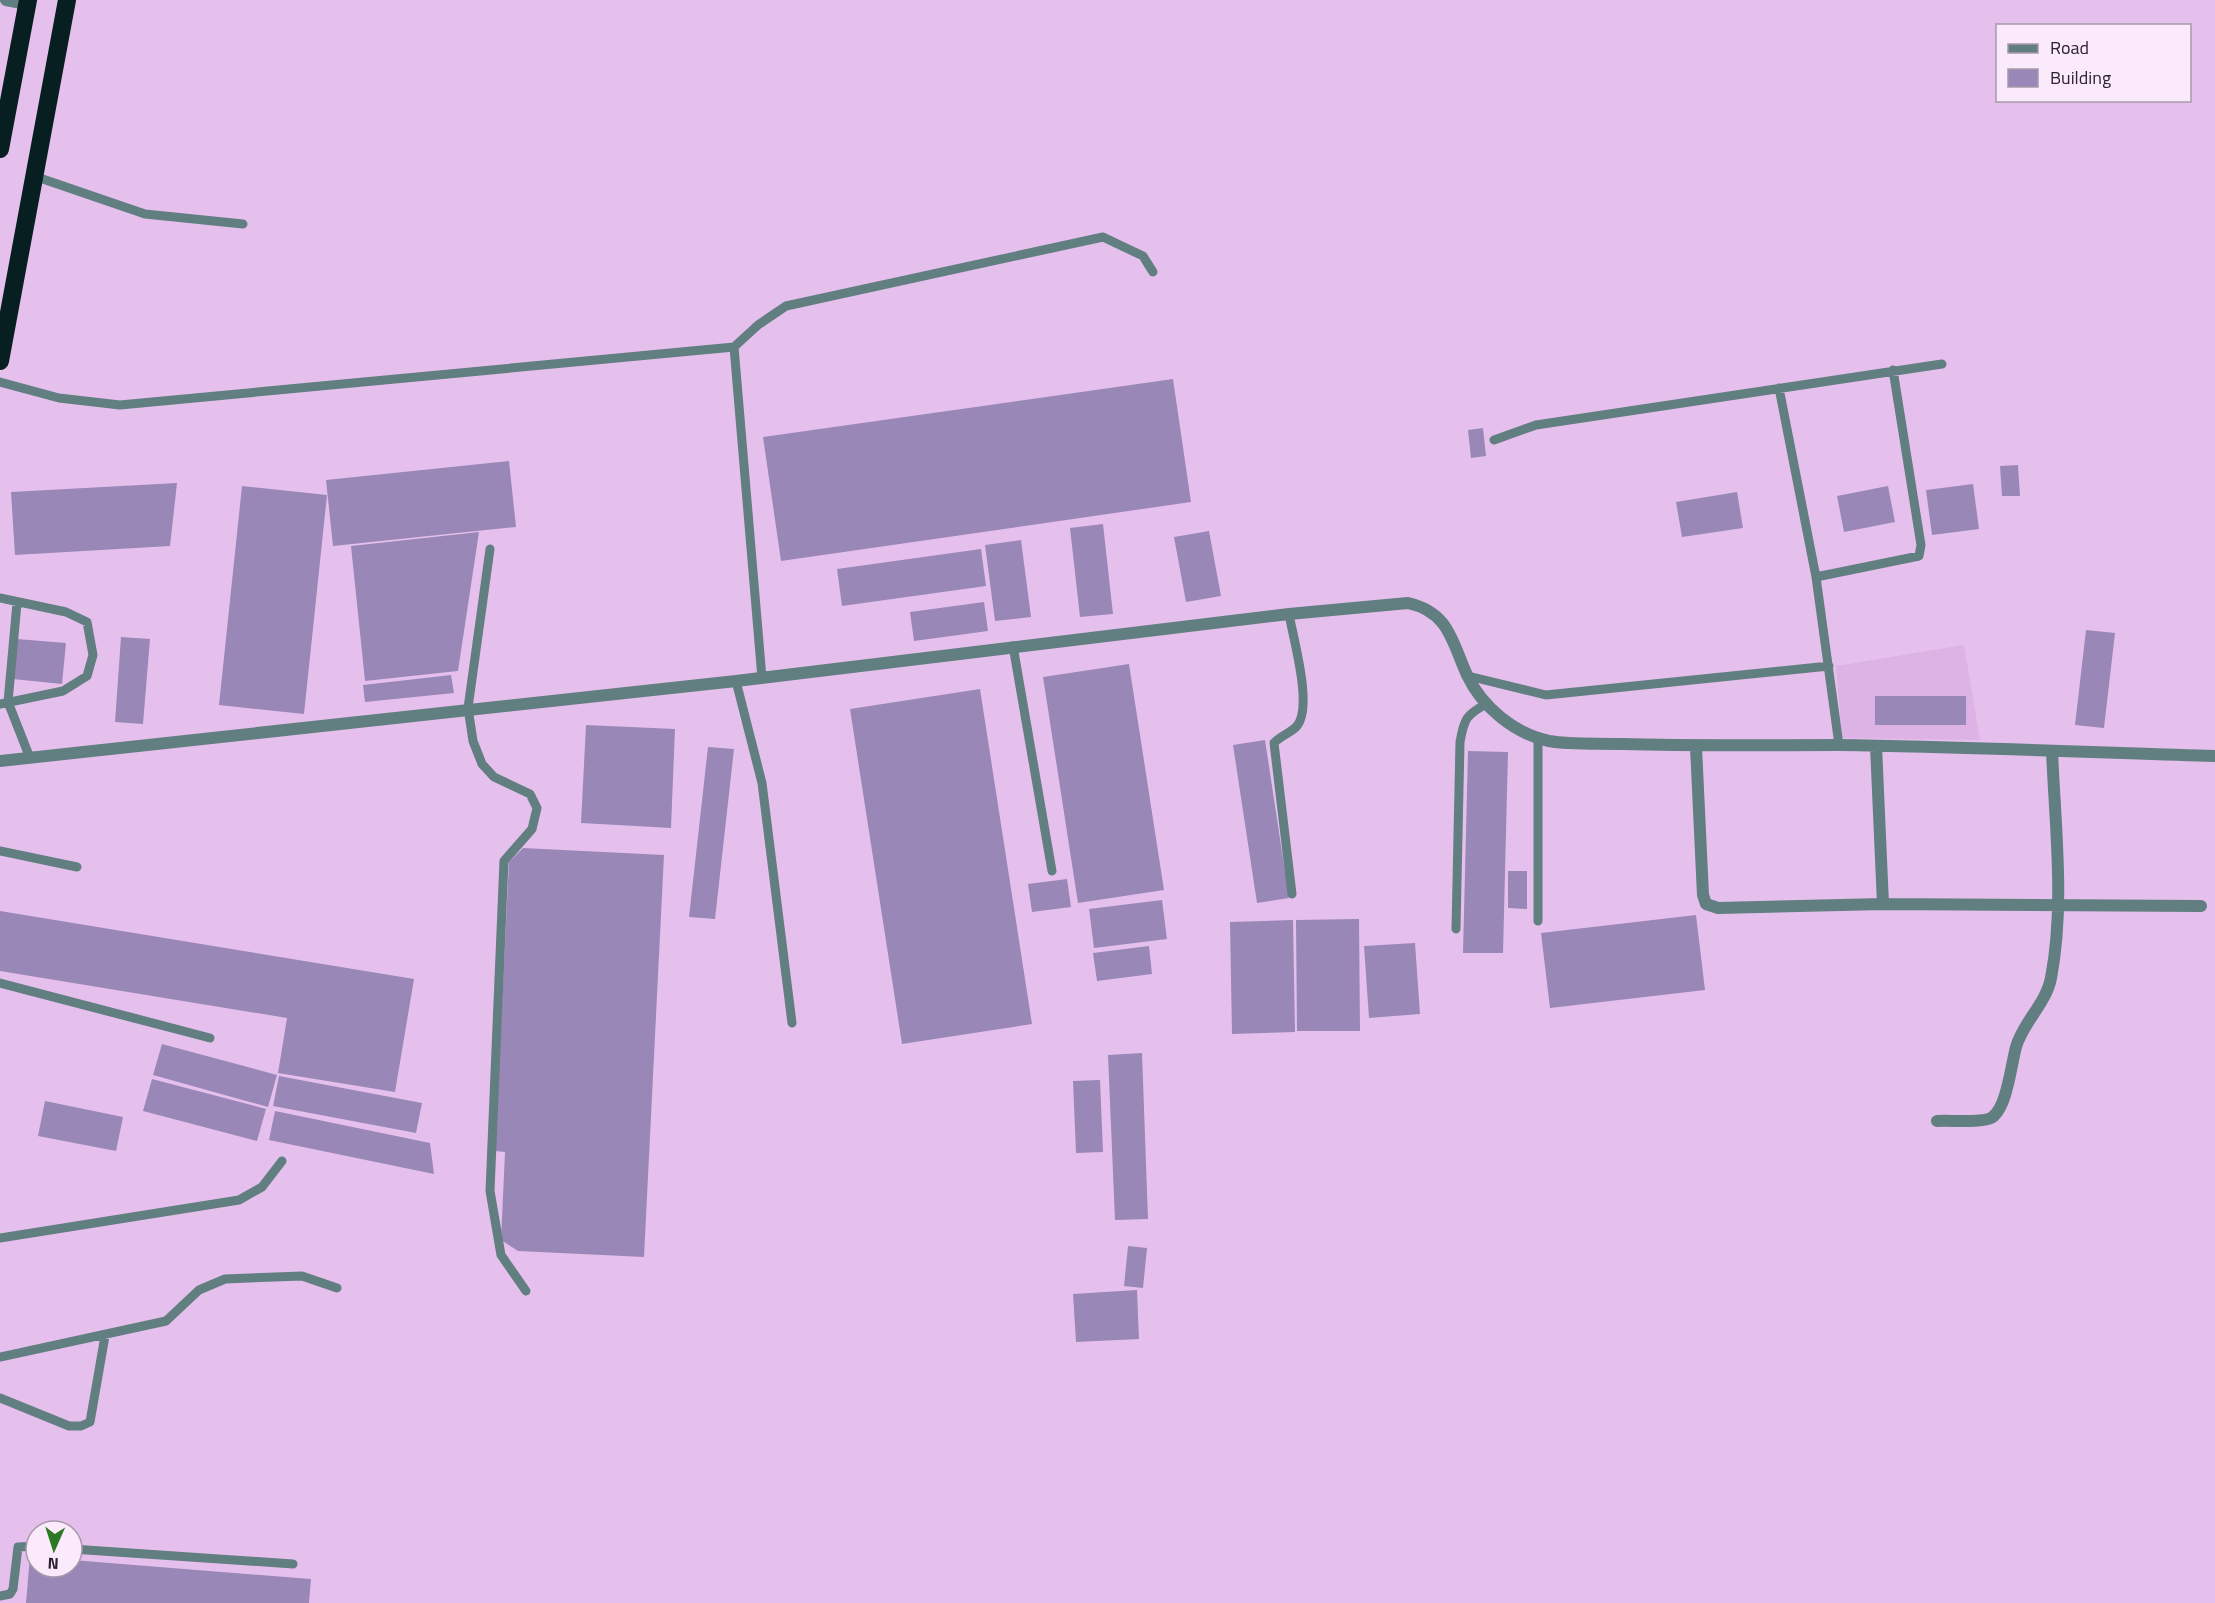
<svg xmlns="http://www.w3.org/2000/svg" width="2215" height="1603" viewBox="0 0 2215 1603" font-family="'Titillium Web',sans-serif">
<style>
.built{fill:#ddb2e4}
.building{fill:#9987b7}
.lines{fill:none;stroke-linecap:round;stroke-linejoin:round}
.lane{stroke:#617e80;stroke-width:9}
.street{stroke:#617e80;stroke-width:12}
.highway{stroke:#081f21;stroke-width:18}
</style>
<rect width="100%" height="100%" fill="#e6c0ed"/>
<path class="built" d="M1964 645 1980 740 1842 738 1836 666Z"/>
<path class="building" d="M1173 379 1191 502 781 561 763 437Z
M1483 428 1486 456 1471 458 1468 430Z
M509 461 516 527 333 546 326 480Z
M2018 465 2020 496H2002L2000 466Z
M177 483 170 546 15 555 11 492Z
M1973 484 1979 529 1932 535 1926 490Z
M242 486 327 495 304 714 219 705Z
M1888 486 1895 522 1844 532 1837 496Z
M1737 492 1743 528 1682 537 1676 502Z
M1103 524 1113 614 1080 617 1070 528Z
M1209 531 1221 596 1186 602 1174 537Z
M479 532 458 671 365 681 351 546Z
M1021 540 1031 617 995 621 985 545Z
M981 549 986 586 842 606 837 569Z
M984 602 988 631 914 641 910 612Z
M2086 630 2115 633 2104 728 2075 725Z
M121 637 150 639 143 724 115 722Z
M17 639 66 643 62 684 13 679Z
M1129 664 1164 890 1078 903 1043 677Z
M451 675 454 693 365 702 363 685Z
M980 689 1032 1024 902 1044 850 709Z
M1875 696H1966V725H1875Z
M586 725 675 729 671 828 581 823Z
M1265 740 1289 898 1257 903 1233 745Z
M708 747 734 749 715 919 689 917Z
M1468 751 1508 752 1503 953H1463Z
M523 848 664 855 644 1257 518 1251 501 1240 505 1152 495 1151 509 862Z
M1508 871H1527V909L1508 908Z
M1067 879 1071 907 1032 912 1028 884Z
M1162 900 1167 939 1094 948 1089 909Z
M0 911 414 979 395 1092 278 1073 287 1018 0 971Z
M1696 915 1705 990 1550 1008 1541 933Z
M1359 919 1360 1031H1297L1296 920Z
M1293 920 1295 1032 1232 1034 1230 922Z
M1415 943 1420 1014 1369 1018 1364 946Z
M1149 946 1152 974 1097 981 1093 953Z
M162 1044 277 1075 268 1107 153 1075Z
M1142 1053 1148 1219 1115 1220 1108 1055Z
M279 1076 422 1103 416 1133 273 1106Z
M152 1079 266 1109 257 1141 143 1111Z
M1100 1080 1103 1152 1076 1153 1073 1081Z
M45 1101 123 1117 116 1151 38 1136Z
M275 1111 430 1143 434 1174 269 1140Z
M1128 1246 1147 1248 1143 1288 1124 1286Z
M1137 1290 1139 1339 1076 1342 1073 1294Z
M30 1556 36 1557V1567H72V1560L311 1579 309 1603H26Z"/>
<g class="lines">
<path class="lane" d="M34 176 145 214 243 224
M734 347 762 678
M0 382 59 398 120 405 734 347 758 325 786 306 1103 237 1143 256 1153 272
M1779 388 1816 577 1839 745
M1494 440 1536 425 1942 364
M490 549 468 708 473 741 482 764 494 777 530 794 537 808 532 829 504 861 490 1191 501 1255 526 1291
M1816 577 1919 556 1921 545 1893 370
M0 598 66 612 87 622 93 655 87 676 63 691 0 704
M17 603 8 702 30 758
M1289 614C1293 638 1314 709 1296 727 1290 733 1280 736 1274 743L1292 894
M1013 646 1052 871
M1468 676 1546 695 1829 666
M736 681 762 783 792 1023
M0 851 77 867
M1538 921V737
M1456 929 1460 742C1464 719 1466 715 1486 704
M0 983 210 1038
M0 1238 239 1200 262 1187 282 1161
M0 1357 166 1321 199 1290 225 1279 302 1276 337 1288
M0 1398 69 1426H81L90 1422 105 1336
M72 1549 293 1564
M0 1596 10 1594 13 1589 18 1547 36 1546"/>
<path class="street" d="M6 0 27 4
M1876 746 1883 904
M1696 747 1703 895 1706 904 1718 908 1883 904 2201 906
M0 761 736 681 1289 614 1408 603C1449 612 1452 642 1467 675 1482 707 1515 734 1549 741 1572 745 1598 743 1622 744 1694 746 1766 745 1839 745 1964 747 2090 752 2215 756
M1937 1121C1949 1120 1981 1123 1991 1118 2007 1109 2011 1065 2016 1047 2023 1022 2046 1004 2051 978 2065 905 2055 825 2052 751"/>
<path class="highway" d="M0 149 28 0
M0 361 67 0"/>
</g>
<rect x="1996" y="24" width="195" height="78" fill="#faeafc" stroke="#a899ab" stroke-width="1.5"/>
<rect x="2008" y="44" width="30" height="9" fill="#617e80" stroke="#a899ab" stroke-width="1.5"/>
<text x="2050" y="54" font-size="18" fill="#2e2031">Road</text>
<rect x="2008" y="69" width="30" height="18" fill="#9987b7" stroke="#a899ab" stroke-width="1.5"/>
<text x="2050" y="84" font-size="18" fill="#2e2031">Building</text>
<g transform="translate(54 1549) rotate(183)"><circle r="28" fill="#faeafc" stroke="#a899ab" stroke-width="1.5"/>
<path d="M0-4.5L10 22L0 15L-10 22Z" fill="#2b7922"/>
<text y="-9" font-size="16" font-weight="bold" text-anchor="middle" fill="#2e2031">N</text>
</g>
</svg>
